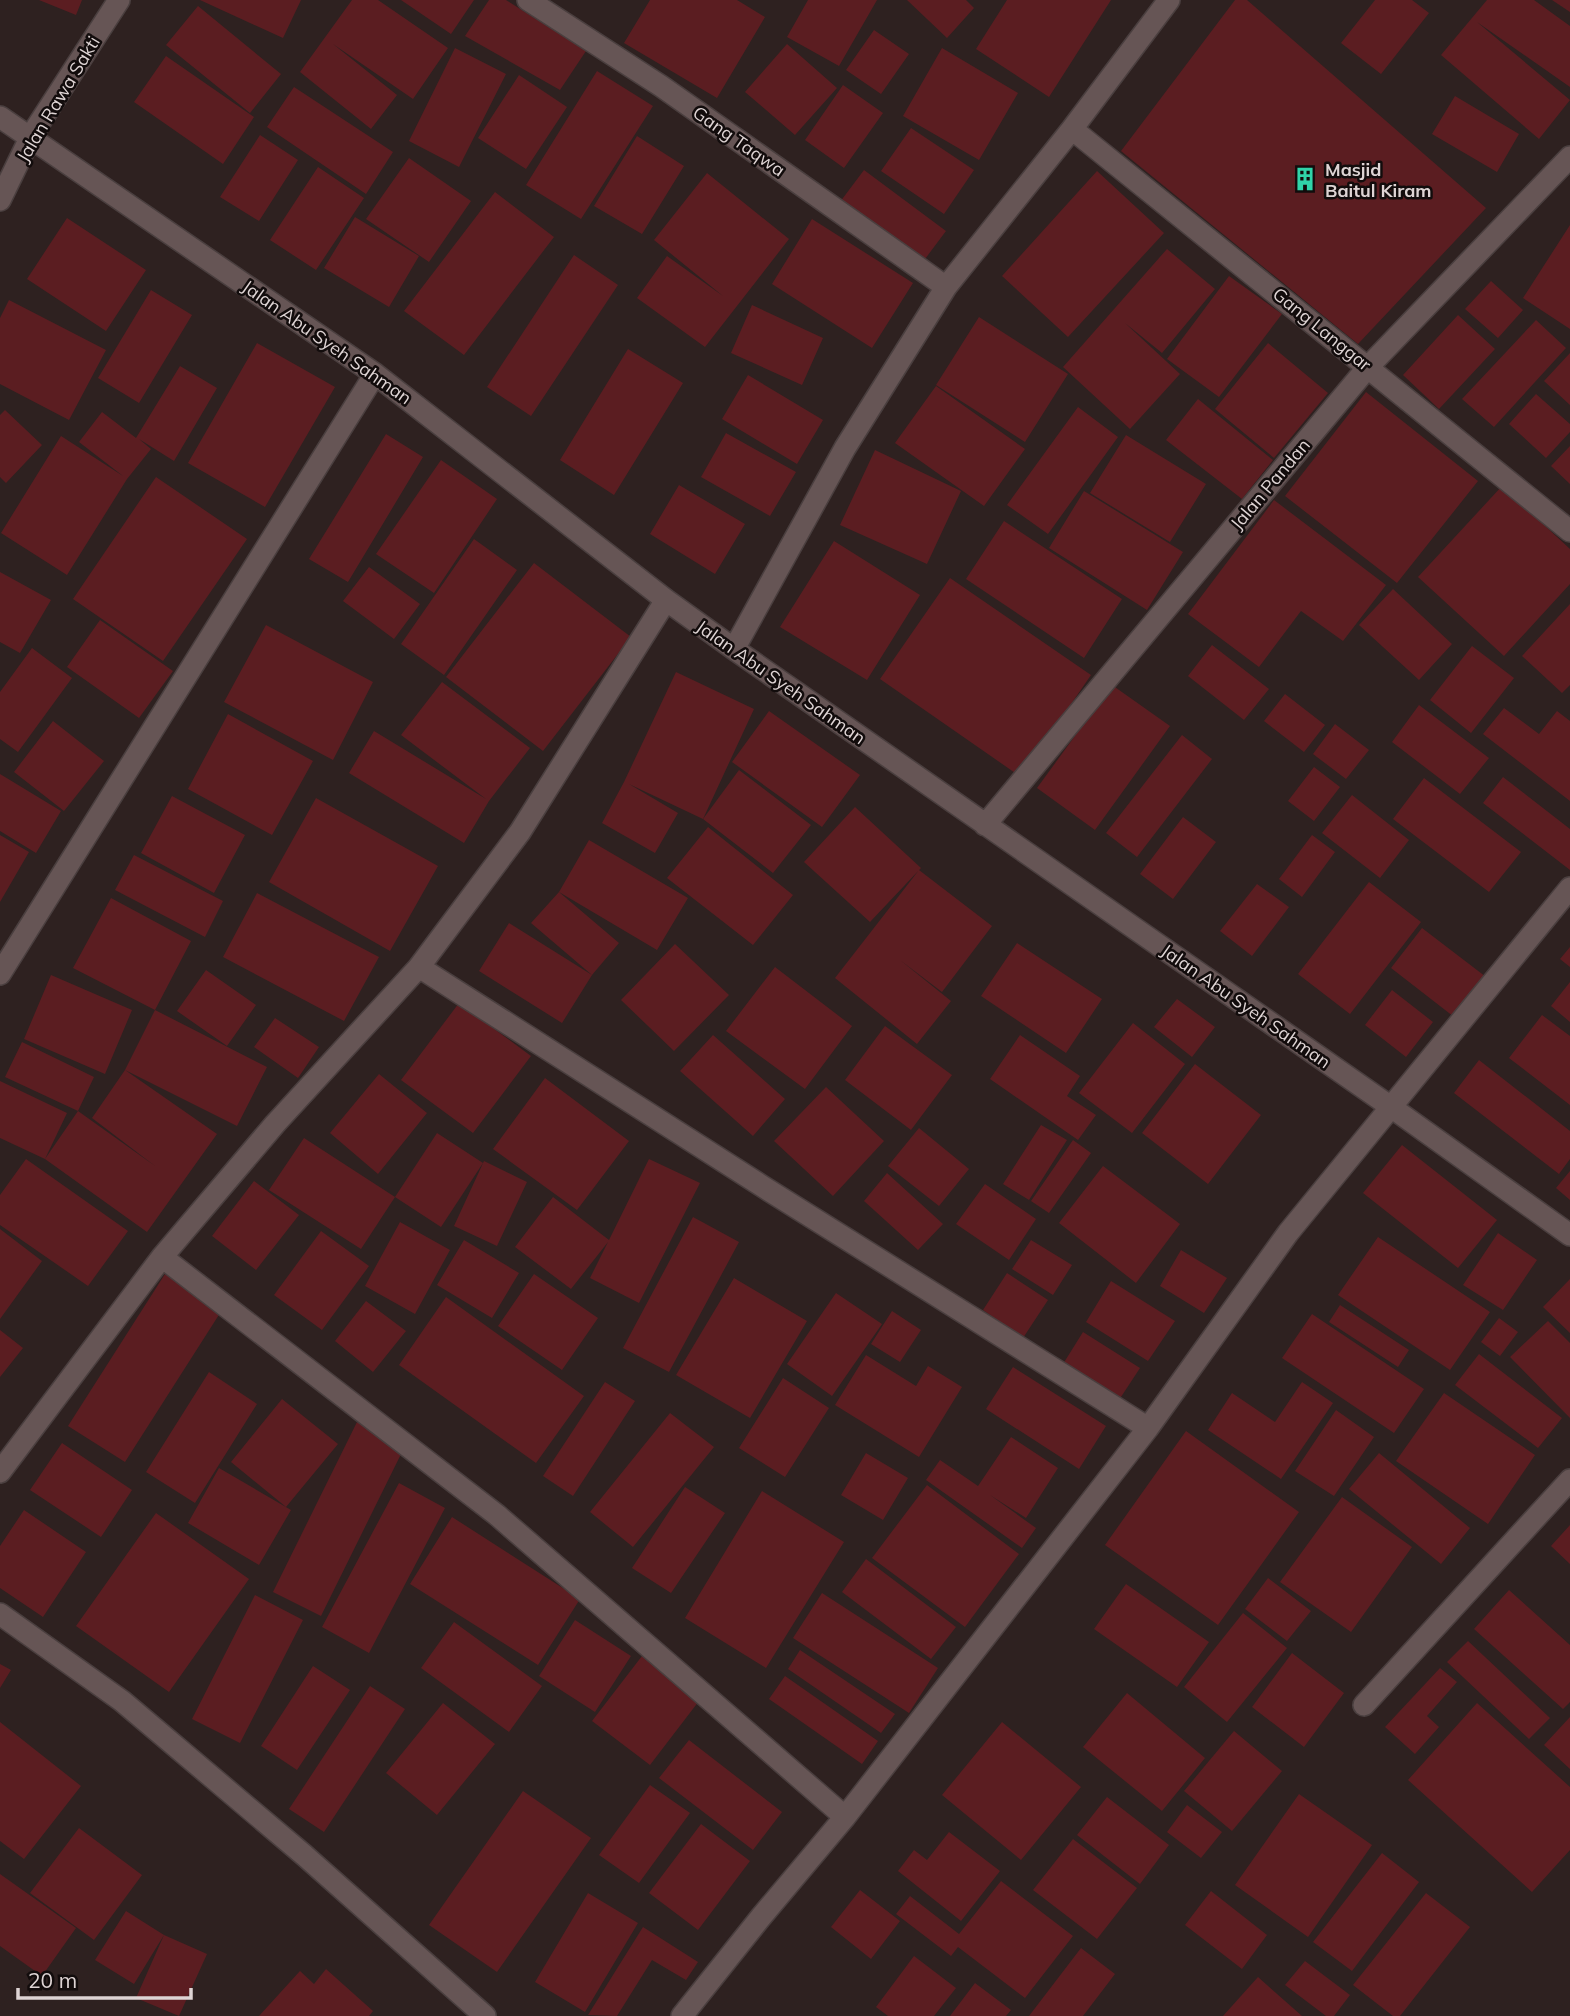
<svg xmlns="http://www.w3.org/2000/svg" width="1570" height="2016" viewBox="0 0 1570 2016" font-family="Mulish,sans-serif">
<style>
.building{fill:#5b1d21}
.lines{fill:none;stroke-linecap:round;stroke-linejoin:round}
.street-casing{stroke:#4a3f3f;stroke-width:24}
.street{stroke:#655;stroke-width:21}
.labels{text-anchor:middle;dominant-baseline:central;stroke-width:5;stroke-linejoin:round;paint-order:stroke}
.street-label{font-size:18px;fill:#ded4d4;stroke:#120c0c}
.poi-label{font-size:18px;font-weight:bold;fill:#ded4d4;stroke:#120c0c;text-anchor:start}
</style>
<rect width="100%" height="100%" fill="#2e2120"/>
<path class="building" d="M39 0H82L76 15Z
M200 0H301L283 38Z
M352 0H378L448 48 413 99 333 44 397 95 371 129 300 72Z
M401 0H474L451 34Z
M489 0H506L586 51 560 90 465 36Z
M650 0H737L765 17 717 98 624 43Z
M808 0H877L839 66 787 37Z
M907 0H966L974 8 947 38Z
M1007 0H1111L1049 97 976 49Z
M1235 0H1247L1486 208 1358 344 1121 151Z
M1375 0H1412L1429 13 1381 74 1341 43Z
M1487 0H1534L1570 26V87L1477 22 1570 100 1539 139 1441 55Z
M1552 0H1570V12Z
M198 6 281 74 250 113 166 45Z
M874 30 909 54 881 94 846 70Z
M787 44 837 88 795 135 745 92Z
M455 48 506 74 459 167 409 141Z
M942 48 1018 93 979 160 903 116Z
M166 56 254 117 223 164 134 102Z
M597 71 653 106 581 219 526 185Z
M519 75 567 107 526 169 478 138Z
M843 85 883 113 844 168 805 140Z
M294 87 393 152 366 194 267 127Z
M1455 96 1519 134 1497 172 1432 134Z
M911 128 974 170 944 214 881 171Z
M260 135 298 160 259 221 220 197Z
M637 136 684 166 642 234 594 206Z
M409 158 471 201 429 262 366 219Z
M318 167 364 198 316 270 270 240Z
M864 170 946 231 922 263 840 202Z
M1097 171 1164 233 1068 337 1002 276Z
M707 173 789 239 705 347 637 298 667 256 723 296 654 240Z
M495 192 554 237 464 355 404 311Z
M355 217 419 256 389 307 324 268Z
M67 218 146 270 106 331 27 279Z
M812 219 913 283 872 348 772 284Z
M1570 225V329L1523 298Z
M1167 249 1215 289 1162 353 1125 323 1180 374 1130 429 1063 367Z
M574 255 618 285 531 416 487 387Z
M1229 276 1282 314 1219 397 1167 359Z
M1491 281 1523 310 1498 338 1465 309Z
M151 290 192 315 139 403 98 378Z
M9 300 106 350 69 420 0 384V318Z
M752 305 823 338 802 385 731 353Z
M1458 315 1495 349 1439 409 1403 375Z
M979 317 1068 374 1025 442 936 385Z
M1536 320 1566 348 1494 427 1462 399Z
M257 343 335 387 265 507 188 463Z
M1268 343 1328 393 1274 458 1215 409Z
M628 349 683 383 614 495 560 460Z
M1570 353V405L1544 381Z
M180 366 217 388 174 461 139 439 151 449 127 479 67 575 1 533 61 436 123 476 79 442 102 412 136 438Z
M748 375 823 420 797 464 722 419Z
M936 386 1025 449 984 506 895 443Z
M1366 392 1478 481 1397 583 1285 496Z
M1536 394 1570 424V432L1546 458 1509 424Z
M1198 399 1273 460 1242 499 1166 440Z
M1078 407 1118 437 1048 534 1007 505Z
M5 410 42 445 6 483 0 477V415Z
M726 433 796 472 770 516 701 477Z
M386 434 423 457 348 582 309 559Z
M1126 435 1206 484 1170 542 1090 493Z
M1570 446V484L1551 466Z
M875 450 961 491 927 564 840 525Z
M441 460 497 499 434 593 376 554Z
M156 477 247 539 163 661 73 599Z
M679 485 745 524 715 574 650 534Z
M1502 486 1570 549V584L1504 656 1418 577Z
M1084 491 1183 552 1147 610 1049 548Z
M1274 500 1386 585 1343 641 1301 611 1259 667 1188 614Z
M1004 521 1122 599 1084 658 966 579Z
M474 539 517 570 444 675 401 644Z
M834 541 920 595 867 680 780 627Z
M534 563 631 637 543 751 446 677Z
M369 567 420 604 394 639 343 601Z
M0 572 51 600 20 653 0 642Z
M950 578 1091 675 1021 777 880 679Z
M1393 589 1452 644 1419 680 1359 625Z
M1570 604V685L1562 693 1522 656Z
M100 620 173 671 139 718 67 667Z
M266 625 373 682 333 760 224 702Z
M1212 645 1269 689 1244 720 1188 676Z
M1472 646 1514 678 1471 733 1430 700Z
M32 648 72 678 18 752 0 739V692Z
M676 672 754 709 703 819 629 784 678 813 655 853 602 823 624 782Z
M442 682 530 748 489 801 464 843 349 773 374 731 486 799 401 735Z
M1112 685 1170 726 1095 830 1037 788Z
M1285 694 1325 725 1304 752 1264 721Z
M1419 705 1489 758 1460 794 1392 742Z
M1504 708 1539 734 1557 711 1570 721V801L1483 734Z
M769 711 860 775 822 827 732 762Z
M228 714 313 761 272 835 188 789Z
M53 721 104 761 64 811 14 772Z
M1335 724 1369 750 1346 779 1313 754Z
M1182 735 1212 759 1137 857 1106 833Z
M1314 767 1340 787 1314 821 1288 801Z
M739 770 811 825 773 873 703 819Z
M0 774 61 811 36 853 0 831Z
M1503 777 1570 829V870L1483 803Z
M1424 778 1521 852 1489 892 1393 819Z
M1352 795 1409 840 1380 878 1322 833Z
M172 796 245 835 214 893 141 853Z
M316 798 438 866 390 951 269 882Z
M855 807 921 868 870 922 804 862Z
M1183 817 1216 842 1173 899 1140 874Z
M708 827 793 895 753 945 667 878Z
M0 835 29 852 0 902Z
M1312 835 1335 852 1302 897 1279 879Z
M589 840 688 898 657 950 559 892 619 943 592 975 531 923 559 892Z
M134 855 223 901 205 937 115 890Z
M919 870 992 926 942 992 900 960 951 1001 917 1044 835 978Z
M1369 882 1421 922 1350 1014 1298 974Z
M1257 884 1289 907 1252 956 1220 931Z
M257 893 379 957 344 1021 223 957Z
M111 898 191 941 155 1010 267 1067 237 1126 125 1070 155 1010 73 968Z
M509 923 592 975 562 1023 479 971Z
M1422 928 1490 980 1458 1020 1391 968Z
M1017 943 1102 999 1066 1053 981 996Z
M675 944 729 995 674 1051 621 1000Z
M1570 947V967L1560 959Z
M775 967 852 1026 805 1089 726 1031Z
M206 970 256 1005 227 1046 177 1011Z
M51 975 132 1010 105 1074 24 1039Z
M1570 982V1022L1551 1006Z
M1392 990 1433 1022 1406 1057 1365 1025Z
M1177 999 1215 1027 1192 1057 1154 1027Z
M459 1003 531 1056 473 1133 401 1080Z
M1542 1015 1570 1036V1105L1509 1058Z
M275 1018 319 1047 298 1078 254 1047Z
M1133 1023 1185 1064 1132 1133 1079 1093Z
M885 1026 952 1075 911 1130 845 1080Z
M713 1035 785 1099 753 1136 680 1071Z
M1020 1035 1080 1076 1067 1096 1096 1115 1078 1140 990 1079Z
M22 1042 94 1077 78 1111 5 1077Z
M1479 1060 1570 1131V1159L1559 1174 1454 1093Z
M1195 1064 1261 1115 1208 1184 1142 1133Z
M125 1070 217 1134 147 1232 45 1159 78 1111 155 1166 92 1118Z
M379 1074 427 1113 378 1174 330 1133Z
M545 1078 629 1141 577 1210 493 1149Z
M0 1081 67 1113 45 1159 0 1138Z
M826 1087 884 1141 833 1196 774 1141Z
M1041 1125 1067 1140 1029 1200 1003 1184Z
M919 1128 969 1169 939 1206 888 1166Z
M437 1133 483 1163 441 1227 395 1197Z
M304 1138 395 1197 361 1249 269 1190Z
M1073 1140 1091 1153 1049 1213 1031 1201Z
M1402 1145 1497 1220 1458 1268 1363 1193Z
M26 1159 128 1231 88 1286 0 1225V1195Z
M649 1159 700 1183 639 1303 590 1278 608 1242 571 1289 515 1247 553 1197 609 1240Z
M484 1161 527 1182 497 1246 454 1226Z
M1103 1166 1180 1224 1136 1283 1059 1223Z
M1570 1171V1200L1556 1188Z
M887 1173 943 1224 918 1250 864 1201Z
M254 1181 299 1215 256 1270 212 1236Z
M985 1184 1036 1219 1009 1260 956 1224Z
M693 1217 739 1242 669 1372 623 1348Z
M400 1222 450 1250 415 1314 365 1286Z
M0 1229 42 1261 0 1319Z
M321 1231 369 1266 322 1330 274 1295Z
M1498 1233 1537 1260 1503 1310 1463 1285Z
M1378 1237 1490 1312 1450 1370 1338 1295Z
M464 1240 519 1273 492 1318 437 1285Z
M1031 1240 1072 1265 1053 1295 1012 1269Z
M1181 1250 1227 1278 1204 1313 1160 1286Z
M1007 1273 1048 1300 1023 1338 983 1310Z
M165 1274 222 1310 125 1462 68 1426Z
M534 1274 598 1318 562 1370 498 1326Z
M734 1278 807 1321 750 1418 676 1375Z
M1570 1279V1333L1543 1307Z
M1111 1281 1175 1321 1148 1361 1086 1322Z
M836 1293 882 1324 832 1396 787 1364Z
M446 1297 584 1396 536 1463 399 1365Z
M366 1301 406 1331 373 1372 335 1341Z
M1340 1305 1409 1350 1398 1367 1329 1322Z
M892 1311 921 1330 900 1362 871 1344Z
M1312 1314 1424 1389 1394 1433 1282 1358Z
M1499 1318 1518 1332 1500 1356 1481 1342Z
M1548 1321 1570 1343V1418L1510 1357Z
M0 1330 23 1348 0 1377Z
M1083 1332 1140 1368 1119 1400 1063 1364Z
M1479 1354 1562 1418 1538 1448 1455 1385Z
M866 1355 916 1386 928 1366 962 1387 919 1457 835 1405Z
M1013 1367 1106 1426 1079 1469 986 1409Z
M209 1372 257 1404 195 1503 146 1472Z
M783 1378 829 1408 785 1477 739 1448Z
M605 1382 635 1401 573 1496 543 1476Z
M1302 1382 1333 1403 1281 1479 1208 1430 1232 1393 1275 1422Z
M1444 1393 1535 1455 1488 1524 1396 1461Z
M282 1399 338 1444 286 1507 231 1462Z
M1336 1410 1374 1437 1334 1496 1295 1471Z
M670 1413 714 1447 633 1547 590 1512Z
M357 1422 405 1446 321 1616 273 1592Z
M1186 1431 1299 1512 1218 1625 1105 1545Z
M1011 1437 1058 1468 1026 1518 990 1495 1036 1528 1022 1548 926 1480 940 1460 978 1486Z
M62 1443 132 1490 101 1537 30 1490Z
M866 1453 908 1478 883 1520 841 1495Z
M1379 1453 1470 1528 1441 1564 1349 1489Z
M219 1468 291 1510 259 1565 188 1523Z
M399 1483 445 1508 369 1653 322 1627Z
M927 1485 1019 1554 965 1627 872 1558Z
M685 1487 725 1513 671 1593 632 1568Z
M762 1491 844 1542 766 1668 685 1618Z
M1342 1497 1412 1547 1351 1632 1280 1582Z
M24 1510 86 1552 43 1617 0 1588V1546Z
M156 1513 249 1579 169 1692 76 1626Z
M452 1517 580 1599 538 1665 410 1584Z
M1570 1525V1564L1551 1546Z
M866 1559 956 1627 931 1659 842 1592Z
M1268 1578 1311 1611 1287 1641 1245 1609Z
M1126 1584 1209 1642 1177 1687 1094 1629Z
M1509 1590 1570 1645V1702L1563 1709 1474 1629Z
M822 1593 938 1668 909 1713 793 1638Z
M255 1595 303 1620 240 1743 192 1719Z
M1243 1613 1287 1648 1227 1722 1184 1687Z
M575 1620 631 1656 595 1712 539 1676Z
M454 1622 542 1686 509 1732 421 1668Z
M1468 1641 1550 1718 1529 1739 1447 1662Z
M800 1650 895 1714 881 1733 788 1669Z
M1292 1653 1344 1693 1304 1747 1252 1707Z
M642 1656 699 1701 650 1765 592 1721Z
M0 1664 11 1670 0 1688Z
M313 1666 350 1690 297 1770 261 1746Z
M1440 1668 1457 1682 1427 1716 1439 1727 1415 1754 1385 1727Z
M785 1676 878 1741 862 1764 769 1699Z
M370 1686 405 1709 324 1832 289 1809Z
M1127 1693 1205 1758 1162 1811 1083 1747Z
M443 1703 495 1744 437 1815 386 1773Z
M1477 1703 1570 1787V1850L1532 1892 1408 1780Z
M1570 1717V1769L1544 1745Z
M0 1722 81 1786 24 1859 0 1841Z
M1002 1722 1081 1787 1021 1860 942 1795Z
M1234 1731 1282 1771 1232 1831 1184 1791Z
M689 1740 782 1812 753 1850 659 1778Z
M650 1785 690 1813 639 1883 599 1855Z
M523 1791 591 1838 497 1972 429 1925Z
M1299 1794 1372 1845 1308 1937 1235 1885Z
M1107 1797 1169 1845 1140 1884 1077 1835Z
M1187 1805 1222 1832 1201 1858 1167 1832Z
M701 1824 750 1861 698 1930 649 1893Z
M79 1828 142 1875 94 1940 30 1893Z
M949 1832 1000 1871 961 1921 898 1871 914 1850 927 1860Z
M1073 1839 1137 1888 1097 1939 1033 1890Z
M1382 1853 1419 1882 1352 1971 1313 1942Z
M0 1874 76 1928 42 1976 0 1946Z
M1001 1881 1073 1936 1025 1998 958 1947 951 1956 896 1914 910 1896 959 1934Z
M860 1890 900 1921 871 1959 831 1927Z
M1211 1891 1267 1935 1242 1969 1185 1925Z
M588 1893 638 1923 585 2012 535 1982Z
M1426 1893 1470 1927 1400 2016H1393L1353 1985Z
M126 1911 164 1935 134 1984 95 1960Z
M643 1927 698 1962 686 1980 652 1960 617 2016 588 2015Z
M164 1935 207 1954 179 2016 136 1998Z
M1081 1948 1115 1974 1083 2016H1029Z
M914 1956 956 1988 934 2016H888L876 2007Z
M1305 1961 1350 1995 1334 2016H1326L1285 1985Z
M326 1969 373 2011 369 2016H259L300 1971 314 1984Z
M1258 1977 1302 2016H1223Z
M975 1983 1011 2010 1006 2016H950Z"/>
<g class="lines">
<g class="street-casing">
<path id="street" d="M528 0 661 86 946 287
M0 117 375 374 666 600 734 649 1391 1107 1570 1235
M1072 129 1570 531
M0 200 31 136 119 0
M734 649 845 448 946 287 1072 129 1169 0
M985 825 1368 367 1570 157
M419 967 762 1186 1148 1428
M0 974 375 374
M162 1257 497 1515 845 1817
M0 1472 162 1257 275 1124 419 967 520 832 666 600
M0 1614 122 1701 304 1855 485 2016
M1364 1705 1570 1480
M682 2016 761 1917 845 1817 1148 1428 1288 1233 1570 888"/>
</g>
<use href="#street" class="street"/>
</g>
<defs>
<g id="building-bare" transform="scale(1.89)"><path d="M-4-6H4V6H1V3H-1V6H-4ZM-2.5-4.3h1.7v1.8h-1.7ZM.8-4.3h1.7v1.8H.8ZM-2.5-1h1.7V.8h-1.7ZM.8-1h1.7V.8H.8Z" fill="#30d4a9" stroke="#120c0c" stroke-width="2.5" paint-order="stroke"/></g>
</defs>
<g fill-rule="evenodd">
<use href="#building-bare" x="1305" y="179"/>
</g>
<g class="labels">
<g class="street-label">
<text transform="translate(58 99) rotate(-59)">Jalan Rawa Sakti</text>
<text transform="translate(739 141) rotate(35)">Gang Taqwa</text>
<text transform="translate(1322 329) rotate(39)">Gang Langgar</text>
<text transform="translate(327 342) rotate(35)">Jalan Abu Syeh Sahman</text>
<text transform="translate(1270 484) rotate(-50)">Jalan Pandan</text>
<text transform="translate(781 682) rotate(35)">Jalan Abu Syeh Sahman</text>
<text transform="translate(1246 1006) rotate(35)">Jalan Abu Syeh Sahman</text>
</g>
<g class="poi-label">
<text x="1325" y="169">Masjid<tspan x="1325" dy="21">Baitul Kiram</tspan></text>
</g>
</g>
<path d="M18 1988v10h173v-10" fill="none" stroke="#ded4d4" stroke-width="3.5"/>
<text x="28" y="1988" font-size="21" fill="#ded4d4" stroke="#120c0c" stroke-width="5" paint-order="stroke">20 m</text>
</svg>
